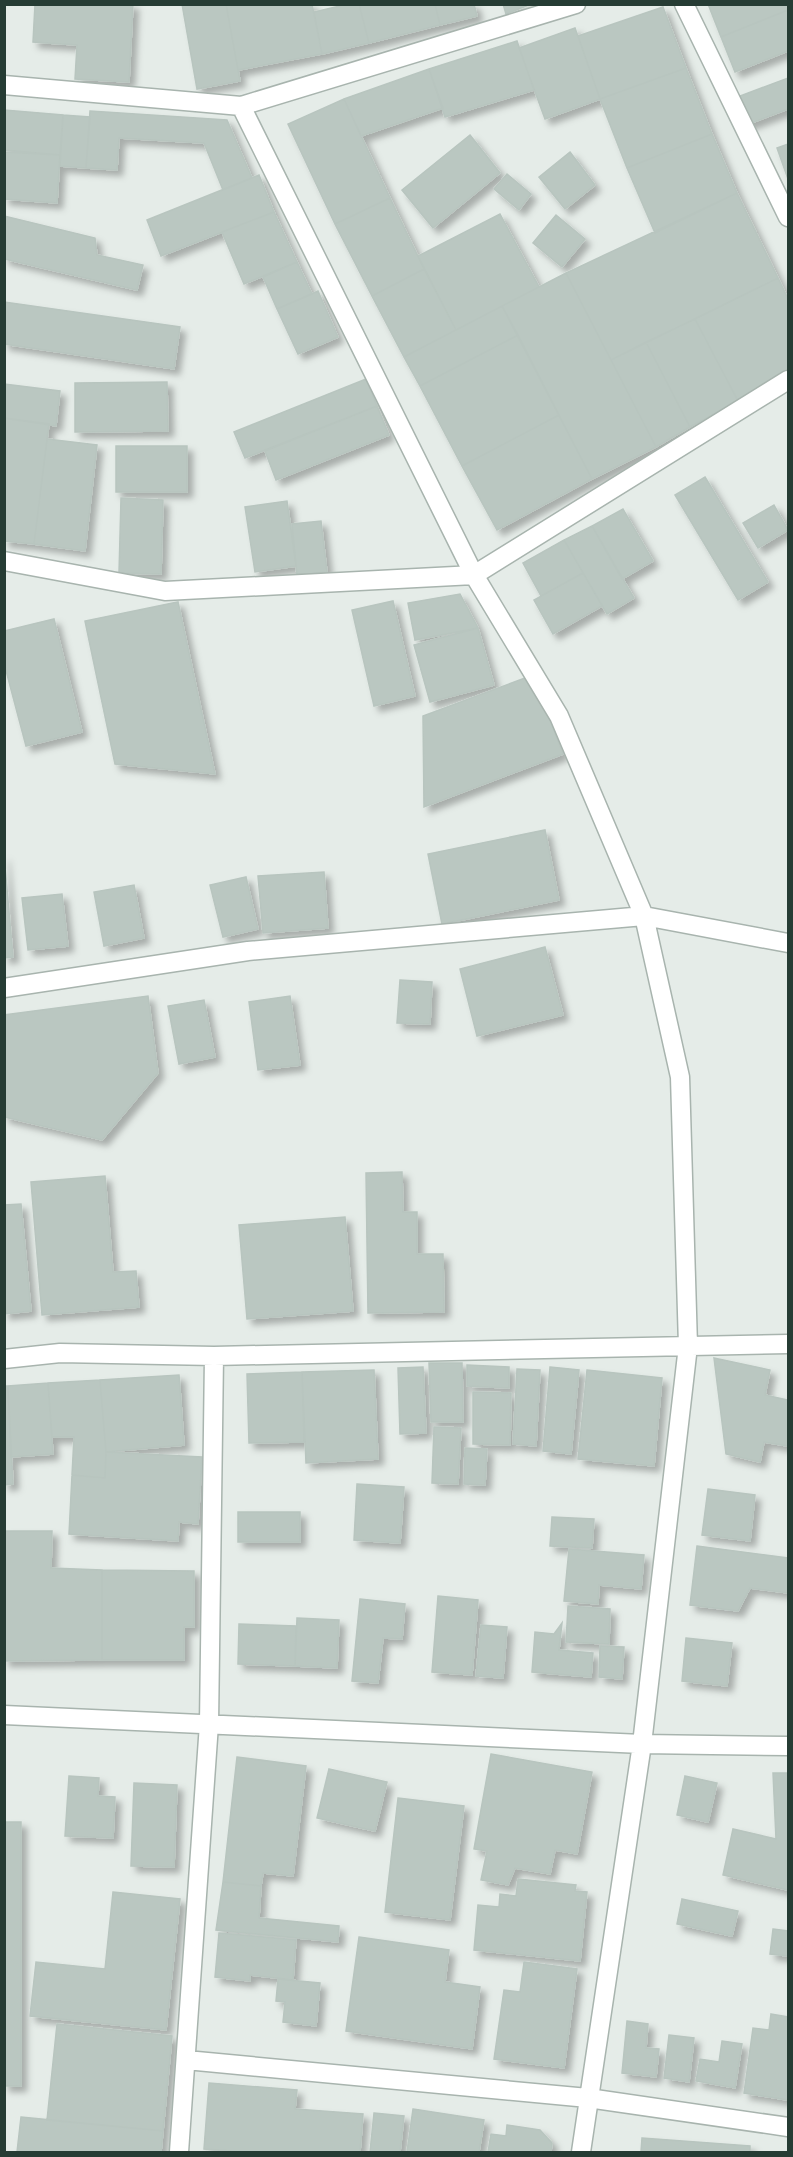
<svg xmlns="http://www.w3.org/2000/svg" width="793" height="2157" viewBox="0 0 793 2157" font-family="'Noto Sans',sans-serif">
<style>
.building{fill:#bac7c1;stroke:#b8c5bf;stroke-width:1.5;filter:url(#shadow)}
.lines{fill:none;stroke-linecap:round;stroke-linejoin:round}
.minor-casing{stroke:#a8b4ae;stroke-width:21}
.minor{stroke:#fff;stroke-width:18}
</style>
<defs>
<filter id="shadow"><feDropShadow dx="5.5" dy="5.5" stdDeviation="3" flood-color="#0004"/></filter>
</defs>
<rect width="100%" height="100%" fill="#e5ece8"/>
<path class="building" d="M35 4H133L129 82 75 79 77 45 33 42Z
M182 4H226L240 81 197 89Z
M226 4H312L322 54 238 70Z
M348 4H359L369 43 322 54 314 12Z
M359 4H435L440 25 369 43Z
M435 4H474L477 16 440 25Z
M503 4H531L506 14Z
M708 4H788V10L721 37Z
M663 7 686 68 600 99 578 36Z
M788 10V51L735 72 721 37Z
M575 28 600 99 545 119 519 48Z
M517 41 534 90 445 117 429 69Z
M686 68 712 134 627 168 600 99Z
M429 69 443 108 361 136 344 99Z
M788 78V109L746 125 735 98Z
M344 99 390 198 335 224 288 124Z
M4 110 63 115 60 155 4 150Z
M90 111 227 120 252 178 223 190 204 143 119 138 117 170 86 168Z
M63 115 90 117 86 168 60 166Z
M712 134 737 193 655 233 627 168Z
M470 135 500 173 433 228 402 190Z
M788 144V179L777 148Z
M4 152 60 155 57 203 4 199Z
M570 152 595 185 565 209 539 177Z
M507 174 531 194 519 210 494 189Z
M259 175 274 212 161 256 147 220Z
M737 193 778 278 611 360 566 273Z
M390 198 424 269 372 296 335 224Z
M274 212 297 262 244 284 222 232Z
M500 214 539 287 456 330 418 256Z
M556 215 585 239 562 267 533 243Z
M4 216 95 238 97 255 143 265 137 290 4 259Z
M297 262 312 294 277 309 263 277Z
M424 269 456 330 404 357 372 296Z
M566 273 656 447 592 479 502 306Z
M778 278 788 299V375L738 401 695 319Z
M318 291 338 337 298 354 277 309Z
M4 302 180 327 174 369 4 344Z
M502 306 518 335 420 386 404 357Z
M695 319 738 401 690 427 646 342Z
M518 335 559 415 462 466 420 386Z
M646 342 690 427 656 447 611 360Z
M366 379 377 406 245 458 234 432Z
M167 382 168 431 75 432V383Z
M4 384 60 391 56 426 4 418Z
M377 406 389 435 276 480 265 451Z
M559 415 592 479 497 530 462 466Z
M4 418 49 424 34 544 4 541Z
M47 439 97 445 85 551 34 544Z
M116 446H187V492H116Z
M705 477 768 582 738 600 675 495Z
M121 498 163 500 161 574 119 573Z
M287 501 296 566 255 572 245 507Z
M774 505 788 530 758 548 743 523Z
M623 509 653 561 622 579 592 526Z
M321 521 327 572 297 575 292 524Z
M592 526 634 598 607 614 564 540Z
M564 540 583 573 541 596 523 563Z
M583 573 602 606 553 634 534 600Z
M460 594 478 628 415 640 408 603Z
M393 601 415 696 374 706 352 610Z
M178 602 215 774 115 764 85 621Z
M54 619 82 732 26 746 4 663V631Z
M478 628 494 685 430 702 414 645Z
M533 675 563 754 424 807 423 716Z
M545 830 559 900 442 924 428 854Z
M4 855 13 957 4 958Z
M324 872 328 928 263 933 258 876Z
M246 877 258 929 223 937 210 885Z
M134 885 144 938 104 946 94 892Z
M62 894 68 946 28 950 22 898Z
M545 947 563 1015 477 1036 460 969Z
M400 980 432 982 430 1024 397 1023Z
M148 996 158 1073 102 1140 4 1117V1015Z
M290 996 300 1065 258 1070 249 1002Z
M204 1000 215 1057 179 1064 168 1006Z
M402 1172 403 1212H417V1254H443L444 1312 368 1313 366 1173Z
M105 1176 113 1272 136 1271 139 1307 42 1315 31 1182Z
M21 1204 31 1311 4 1314V1205Z
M345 1217 353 1311 247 1319 239 1225Z
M714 1358 770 1370 765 1395 788 1400V1446L764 1442 760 1462 726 1454Z
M429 1363H462L463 1422H431Z
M467 1365 509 1367V1388L467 1386Z
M423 1367 426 1433 400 1434 398 1368Z
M550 1367 579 1370 571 1454 543 1451Z
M517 1369 540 1370 536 1446 513 1444Z
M374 1370 378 1459 306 1463 302 1372Z
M587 1370 662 1378 654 1466 578 1459Z
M302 1372 304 1442 249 1443 247 1374Z
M179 1375 184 1445 106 1452 100 1380Z
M100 1380 106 1452 105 1478 72 1475 74 1437H52L48 1383Z
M48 1383 53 1454 11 1457 8 1386Z
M4 1386H8L13 1484 4 1485Z
M473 1392 511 1393 510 1445 473 1444Z
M434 1427 461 1428 458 1484 432 1483Z
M465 1448 487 1449 485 1485 464 1484Z
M106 1452 202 1457 198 1524 179 1522 178 1541 69 1534 72 1475 105 1478Z
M357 1484 404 1487 400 1543 354 1540Z
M708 1489 755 1495 750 1541 702 1535Z
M238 1512H300V1542H238Z
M552 1517 594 1519 592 1548 550 1546Z
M4 1531H52L51 1568 102 1570V1660L4 1661Z
M697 1546 788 1558V1593L750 1588 738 1611 690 1605Z
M569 1549 644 1555 641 1589 599 1585 598 1604 564 1601Z
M102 1570 194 1571V1627H184V1660H102Z
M438 1596 478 1600 472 1675 432 1672Z
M360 1599 405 1604 402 1639 383 1638 378 1683 352 1681Z
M568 1606 610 1609 609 1644 566 1642Z
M297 1618 339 1620 337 1668 295 1666Z
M562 1623 559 1650 593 1653 591 1677 532 1672 535 1632 554 1634Z
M239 1624 296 1626 295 1666 238 1664Z
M481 1625 507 1627 503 1678 476 1676Z
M686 1638 732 1643 727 1686 682 1681Z
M600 1646 624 1647 622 1679 599 1677Z
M491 1754 592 1772 577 1854 555 1850 550 1874 515 1868 508 1885 481 1880 487 1851 474 1849Z
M237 1757 306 1766 293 1876 263 1873 261 1886 223 1882Z
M329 1769 387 1782 375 1831 317 1818Z
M773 1773H788V1890L723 1875 733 1829 776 1839Z
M69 1776 99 1778 98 1796 115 1797 113 1838 65 1836Z
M685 1776 717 1783 708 1822 677 1815Z
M134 1783 177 1785 174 1867 131 1866Z
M398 1798 464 1806 450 1920 385 1912Z
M4 1822H21V2086H4Z
M518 1879 576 1885 575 1891 587 1892 580 1961 474 1950 478 1905 499 1907 500 1894 516 1896Z
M223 1882 261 1886 259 1918 339 1926 338 1942 216 1930Z
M113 1892 180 1899 166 2030 30 2016 36 1962 105 1969Z
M682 1899 738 1911 732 1936 677 1924Z
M773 1929 788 1931V1956L770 1954Z
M219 1933 296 1940 293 1980 250 1975V1981L215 1977Z
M359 1937 449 1950 445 1982 480 1987 472 2049 346 2031Z
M524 1962 577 1969 564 2068 494 2059 504 1990 520 1992Z
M278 1979 320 1983 316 2026 283 2022 285 2002 276 2001Z
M771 2014 788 2017V2100L744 2093 753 2028 769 2030Z
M627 2021 648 2024 646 2048 659 2049 656 2077 622 2073Z
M57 2024 172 2036 163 2131 47 2120Z
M669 2035 694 2038 689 2082 664 2078Z
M722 2041 742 2044 735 2088 696 2081 700 2059 719 2062Z
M209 2083 297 2090 295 2109 363 2114 360 2152H245L204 2149Z
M413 2109 484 2120 479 2152H407Z
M374 2113 404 2116 400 2152H370Z
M21 2117 163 2131 161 2152H17Z
M507 2125 540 2130 552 2143 551 2152H488L491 2134 506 2136Z
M642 2138 750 2146V2152H641Z"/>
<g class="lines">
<g class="minor-casing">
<path id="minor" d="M684 4 788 217
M4 85 241 106 576 4
M241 106 474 575 559 716 644 916 680 1077 688 1346 642 1744 581 2152
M4 561 165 591 474 575 788 380
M4 988 248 951 644 916 788 943
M4 1359 60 1353 214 1356 788 1344
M4 1715 642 1744 788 1746
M186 2060 588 2098 788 2127
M179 2152 209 1724 214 1356"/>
</g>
<use href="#minor" class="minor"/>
</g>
<rect width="793" height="2157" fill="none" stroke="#263c34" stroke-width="12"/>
</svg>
